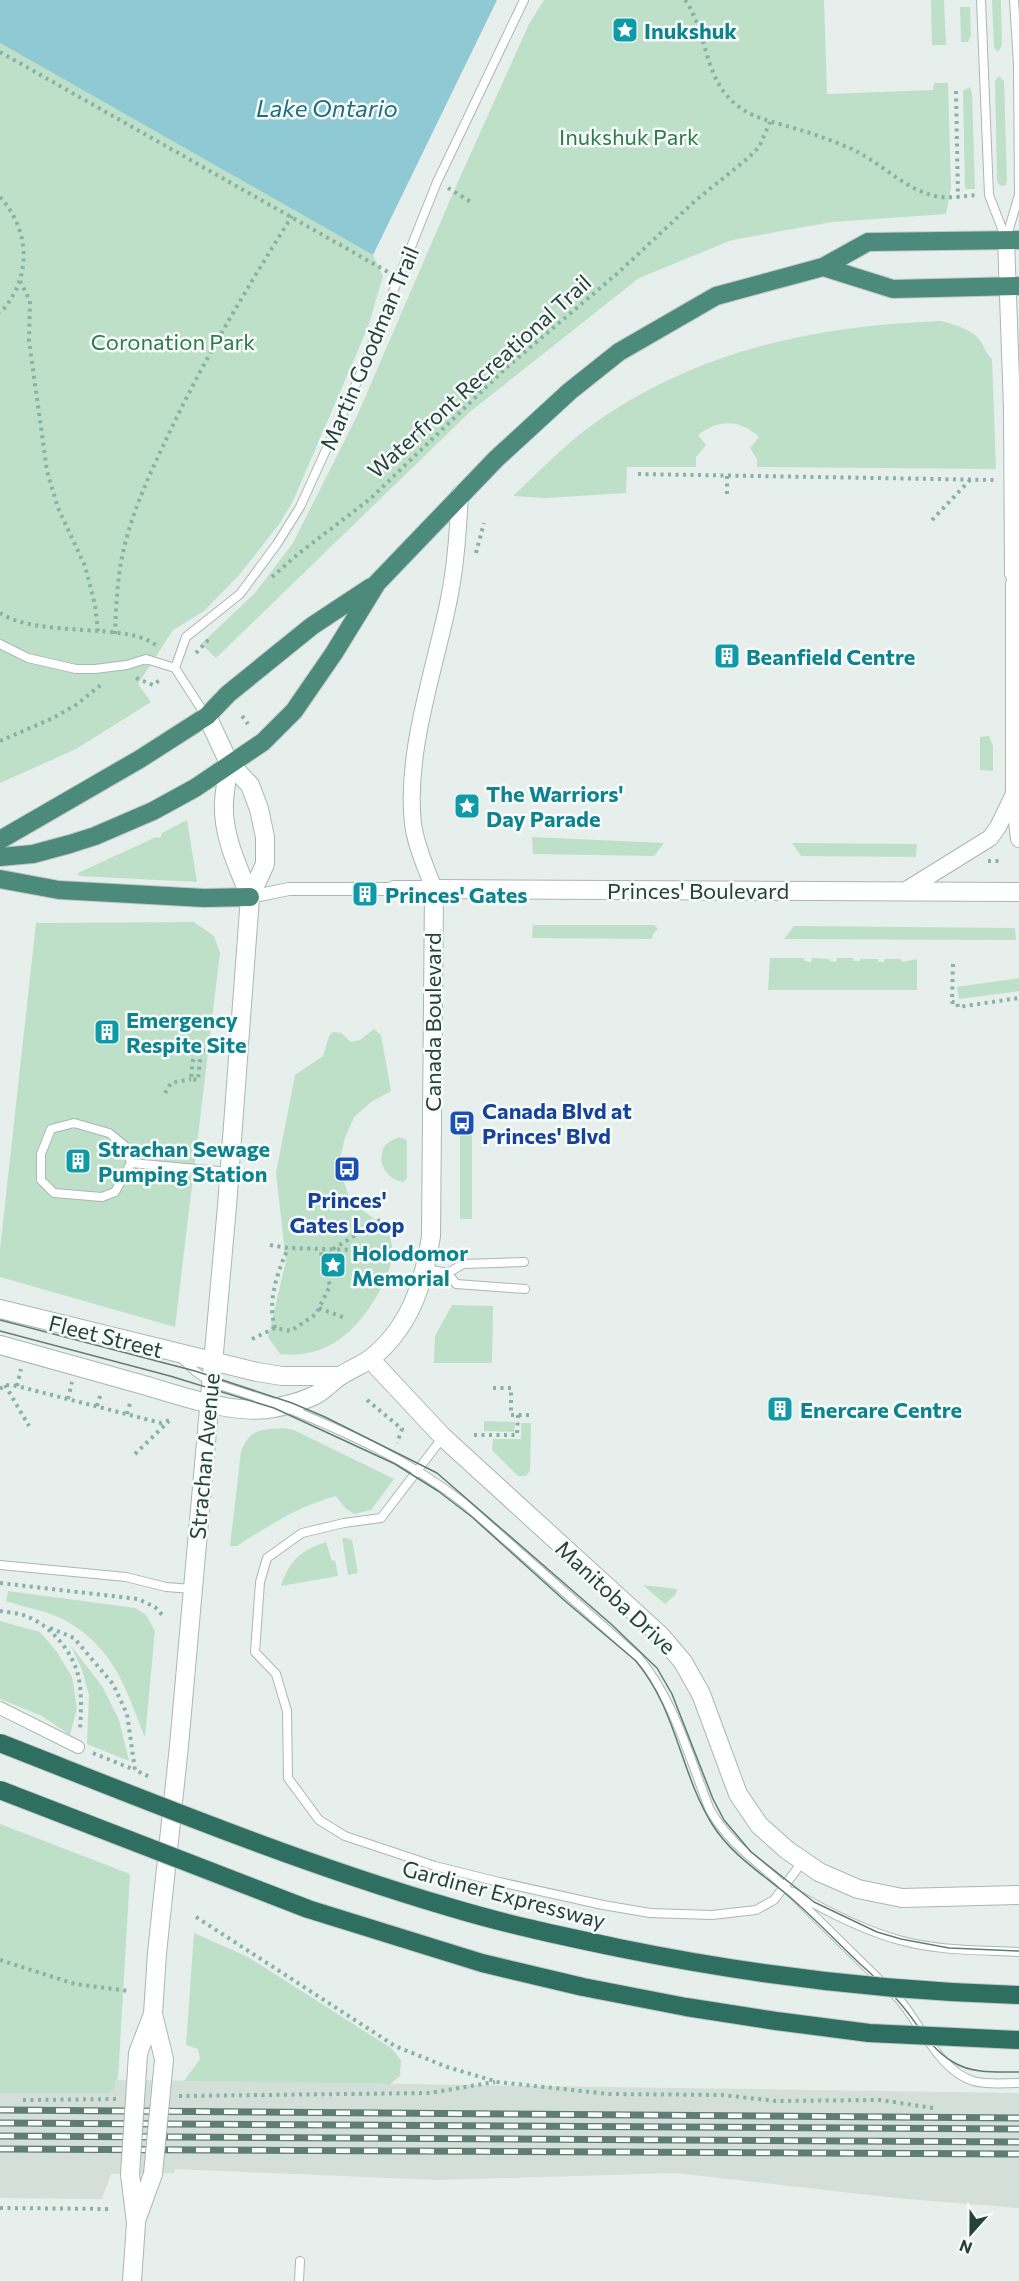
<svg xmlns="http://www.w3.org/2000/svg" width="1019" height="2281" viewBox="0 0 1019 2281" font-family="Commissioner,sans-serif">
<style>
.built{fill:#d4dfda}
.green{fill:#bfe0c8}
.water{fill:#8ec9d4}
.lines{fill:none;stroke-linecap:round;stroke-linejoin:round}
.pedestrian-tunnel{stroke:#bfccc8;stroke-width:12;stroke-dasharray:12 6;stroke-linecap:butt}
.service-casing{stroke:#a8b8b2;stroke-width:10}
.pedestrian-casing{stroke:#a8b8b2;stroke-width:14}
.minor-casing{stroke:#a8b8b2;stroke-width:18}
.tertiary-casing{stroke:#a8b8b2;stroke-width:20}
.trunk-casing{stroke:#c2cac8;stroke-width:20}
.path{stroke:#86b3a5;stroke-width:4;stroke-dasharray:3 4.5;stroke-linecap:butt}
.service{stroke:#fff;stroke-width:8}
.pedestrian{stroke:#fff;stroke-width:12}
.minor{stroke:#fff;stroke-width:16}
.tertiary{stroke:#fff;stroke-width:18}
.trunk{stroke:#4c8a7c;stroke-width:18}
.tram{stroke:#5f7d75;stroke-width:1.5}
.rail-casing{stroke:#5f7d75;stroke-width:7}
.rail{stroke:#f7fbf9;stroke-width:4.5;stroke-dasharray:14;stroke-linecap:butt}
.tertiary-bridge-casing{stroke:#a8b8b2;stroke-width:20;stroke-linecap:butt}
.motorway-bridge-casing{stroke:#c2cac8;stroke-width:20;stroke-linecap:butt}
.tertiary-bridge{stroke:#fff;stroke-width:18}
.motorway-bridge{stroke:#2f6f62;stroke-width:18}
.labels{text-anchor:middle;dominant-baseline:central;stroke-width:5;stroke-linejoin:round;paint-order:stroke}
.culture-label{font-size:22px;font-weight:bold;fill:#0d838f;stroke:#f7fbf9;text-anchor:start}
.park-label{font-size:22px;fill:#2d7a4b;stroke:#f7fbf9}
.street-label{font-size:22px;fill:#24423a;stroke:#f7fbf9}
.transit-label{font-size:22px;font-weight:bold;fill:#164399;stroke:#f7fbf9;text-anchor:start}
.water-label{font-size:24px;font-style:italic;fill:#1c6f80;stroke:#f7fbf9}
</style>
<rect width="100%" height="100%" fill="#e6efeb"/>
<path class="built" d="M0 2078 1019 2093V2208L895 2198 676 2173 437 2180 175 2169 174 2173 111 2174 102 2199 0 2198Z"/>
<path class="green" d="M544 0H824L827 94 933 90 934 83H948L951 188 946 214 832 222 732 240 639 278 471 411 216 658 201 644 255 593 293 543 357 416 457 184 529 24Z
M931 0H944L946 45H932Z
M992 0H1001L1002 45 998 52 994 48Z
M960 7H970L971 35 968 42H961Z
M0 43 373 255 383 276 368 327 293 501 280 523 240 574 204 611 173 630 138 684 151 702 76 749 0 783Z
M999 76 1004 81 1007 181 1006 185 1002 186 998 184 997 180 995 81Z
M970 87 972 93 975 189H965L963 91Z
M941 321C955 325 973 329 981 342 985 348 986 354 992 359L996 469 757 467V459L750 448 759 437C740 419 718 419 698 435L706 445 696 457V467H627L626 493 546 498 513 496C537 474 561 448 588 428 693 351 813 326 941 321Z
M989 736 993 746V771L980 770V737Z
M187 820 197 882 79 876 78 873 156 837 160 838 162 833Z
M532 837 664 843 654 856 533 854Z
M792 843 917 844 916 857 801 856Z
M194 922 214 936 220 953 175 1327 0 1277V1250L36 923Z
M533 925H654L658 929 653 934 652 939 532 938Z
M794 926 1015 928 1016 940 784 939Z
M770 958H804L805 961 811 962 812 958 829 959 830 961 836 962 837 958H853L854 961H860V959H878V962H884L885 959H901L902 962 917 959V990H768Z
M1019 978V991L959 999 957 987Z
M374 1029 381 1035 391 1091 371 1102 354 1117 345 1138 338 1166 351 1202 388 1229C390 1237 394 1248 392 1256 390 1272 383 1286 375 1299 353 1335 324 1359 280 1354L268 1337 286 1261 276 1173 295 1075 323 1056 329 1036 333 1032 341 1033 351 1042 360 1040Z
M460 1112H472V1219H460Z
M399 1137 405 1139 407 1142V1178L403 1182C388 1180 377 1164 383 1149 386 1142 393 1140 399 1137Z
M452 1305 493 1306 492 1363H434L435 1336Z
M484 1421 515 1422 514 1432 484 1431Z
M521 1423H531L530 1471 526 1476H518L492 1450 493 1439H521Z
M283 1428 294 1430 394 1479 371 1510 354 1514 345 1508 336 1496C299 1506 268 1526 237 1546H230L241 1451C251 1428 261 1430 283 1428Z
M342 1538H347L352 1540 358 1573 348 1575Z
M326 1542 332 1561 335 1560 338 1576 281 1586C289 1560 302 1550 326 1542Z
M643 1585 677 1589 676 1594 665 1604Z
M8 1591 135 1608 146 1615 155 1631 145 1737C125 1688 116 1651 68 1622 52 1612 24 1607 6 1601Z
M0 1621 40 1632 57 1652 72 1677 77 1708 70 1735 42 1716 0 1699Z
M71 1646 102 1686 119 1720 129 1761 87 1744 89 1695 82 1670Z
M0 1824 130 1874 118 2079 115 2080V2086L110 2093H0Z
M194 1933 248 1957 391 2048 401 2060 400 2076 390 2084 184 2081 200 2059 198 2049 186 2045Z"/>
<path class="water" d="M0 0H497L373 255 0 43Z"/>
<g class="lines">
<path class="pedestrian-tunnel" d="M358 889H377"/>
<g class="service-casing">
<path id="service" d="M981 0 989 195 1006 239
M1006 239 1019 195 1018 64 1014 0
M0 644 28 658 76 669H95L127 665 146 659 175 668 206 716
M175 668 186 637 240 594 277 544 300 507 357 382 437 182 524 0
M131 1163 125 1146 109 1133 74 1123 51 1129 41 1154V1180L54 1193 102 1197 115 1192 131 1163 230 1172
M426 1269 448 1273 463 1264 524 1262
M448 1273 456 1284 525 1289
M180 1357 195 1371 210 1382 275 1403
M287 1408C349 1433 412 1462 465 1504L638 1657C675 1701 689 1758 710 1810 731 1846 758 1861 787 1889 824 1925 861 1962 899 1999 921 2025 939 2070 973 2081 987 2085 1004 2083 1019 2083
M443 1437 381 1518 344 1523 302 1533 267 1558 260 1582 255 1652 276 1674 287 1711 288 1778 319 1820 345 1836 435 1866 499 1882 603 1905 650 1913 712 1915 756 1910 774 1900 803 1861
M0 1565 126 1577 166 1587 192 1589
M793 1892C826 1911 862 1930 899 1940 938 1951 979 1950 1019 1952
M299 2281 300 2261"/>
</g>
<g class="pedestrian-casing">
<path id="pedestrian" d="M377 889H394
M250 897 289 889H358
M0 1708 78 1747"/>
</g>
<g class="minor-casing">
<path id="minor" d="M1006 239 1012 408 1013 574
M1014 584V794L1019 839
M394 889H434C426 868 416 846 413 824 405 752 435 669 449 599 456 564 458 529 460 494
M903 892 990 838 998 827 1014 794"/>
</g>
<g class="tertiary-casing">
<path id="tertiary" d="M229 763C227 776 225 789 224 801 222 835 238 867 250 897
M0 1309 257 1372 282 1376H340
M0 1345C47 1358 94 1371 140 1384 179 1395 234 1416 274 1408 288 1405 305 1401 317 1394 326 1389 333 1380 342 1375 351 1369 362 1365 370 1359 410 1328 424 1283 431 1236L434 889 1019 892
M370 1359 443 1437 661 1636 683 1662 701 1694 738 1794 759 1825 787 1850 819 1872 858 1889 902 1898 1019 1895
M137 2070 138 2053 153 2014
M163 2070 164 2059 153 2014 157 1953 179 1746 227 1206 250 897 265 864V837L259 809 250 785 229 763 207 716
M130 2174 136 2223 132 2281
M137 2218 153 2174"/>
</g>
<g class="trunk-casing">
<path id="trunk" d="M823 267 893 289 1019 286
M0 840 140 759 207 716 228 694 312 626 371 587
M0 857 33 854 70 844 95 836 153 811 195 788 263 742 294 711 334 653 377 583 496 459 570 391 619 352 716 296 823 267 868 242 1019 240
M0 879 59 890 204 898 250 897"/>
</g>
<path class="path" d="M685 0C706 29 704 73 730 99 749 119 776 122 800 130 818 135 835 142 852 149 880 162 904 189 935 196 949 199 963 196 976 195
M0 52 388 272
M956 91 958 197
M448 188 471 202
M0 197C31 231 32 279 0 313
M20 281 30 301 29 341 47 471 58 508 85 566 95 605 98 633
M638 474 994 480
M727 494V476
M932 520 970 480
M476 553 484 523
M272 577 298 554 370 499 506 368 619 272 696 200 747 159 759 147 770 122
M0 613C40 639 132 621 158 647
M115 634C116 608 117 582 122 557 130 518 146 482 163 446 200 366 245 291 292 216
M196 653 209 639
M136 678 153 685 161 679
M242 716 248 724
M0 741 53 718 76 705 102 684
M988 861H999
M953 964 952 1002H957L958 1007 1019 998
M189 1049H194L191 1079 198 1080 201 1050 215 1052
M165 1093 171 1083 191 1079
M270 1245 288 1248 397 1251
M333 1249 383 1218
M319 1308 345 1318
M275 1328C267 1301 277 1274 288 1248
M252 1339 275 1328 291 1331 316 1314 330 1286 320 1249
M5 1385 29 1426
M17 1386 21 1369
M493 1388H511V1415H533
M0 1389 5 1385 17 1386 161 1423 170 1420
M68 1399 72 1382
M367 1400 402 1429 397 1443
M97 1406 101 1393
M127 1414 131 1400
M474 1435H517L518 1415
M135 1454 169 1421
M0 1583 138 1599 155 1607 164 1617
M0 1611C7 1612 16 1613 23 1615 49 1623 74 1652 79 1679 82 1697 81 1713 80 1730
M50 1628 74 1638 113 1684 127 1714 135 1770 150 1777
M93 1753 135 1770
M196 1917 395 2046 447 2067 498 2082 609 2094 722 2095 776 2101 881 2100 933 2108
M0 1960 75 1984 129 1991
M179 2096 430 2093 495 2082
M23 2100 118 2099
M0 2208 110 2209"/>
<use href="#service" class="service"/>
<use href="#pedestrian" class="pedestrian"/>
<use href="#minor" class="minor"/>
<use href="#tertiary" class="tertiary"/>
<use href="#trunk" class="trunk"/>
<path class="tram" d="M0 1320 195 1371 292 1403 325 1417 437 1473 611 1624 657 1668 672 1694 713 1799 724 1820 751 1852 814 1902 877 1932 901 1939 949 1948 1019 1951
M0 1331 170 1376 274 1408 395 1464 438 1491 472 1517 565 1601 636 1661C676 1708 680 1772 712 1824 731 1855 764 1875 791 1898 814 1918 835 1940 857 1961 871 1974 886 1987 899 2002 917 2022 929 2048 953 2062 972 2074 997 2072 1019 2072"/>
<g class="rail-casing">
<path id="rail" d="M0 2110 1019 2118
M0 2123 1019 2129
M0 2136 1019 2142
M0 2149 1019 2154"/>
</g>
<use href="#rail" class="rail"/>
<g class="tertiary-bridge-casing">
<path id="tertiary-bridge" d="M130 2174 137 2070
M153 2174 163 2070"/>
</g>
<g class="motorway-bridge-casing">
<path id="motorway-bridge" d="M0 1743C148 1801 296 1862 449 1907 505 1924 562 1936 619 1948 751 1975 884 1991 1019 1995
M0 1790 308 1909 482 1963 583 1987 686 2007 776 2021 869 2033 1019 2040"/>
</g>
<use href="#tertiary-bridge" class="tertiary-bridge"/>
<use href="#motorway-bridge" class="motorway-bridge"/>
</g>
<defs>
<g id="sight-square" transform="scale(1.35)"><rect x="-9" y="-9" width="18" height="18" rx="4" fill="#0f9aa8" stroke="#f7fbf9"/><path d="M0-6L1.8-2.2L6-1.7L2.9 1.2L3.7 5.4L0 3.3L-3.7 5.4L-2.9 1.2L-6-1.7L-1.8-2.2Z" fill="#fff"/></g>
<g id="building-square" transform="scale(1.35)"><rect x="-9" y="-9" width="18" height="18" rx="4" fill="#0f9aa8" stroke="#f7fbf9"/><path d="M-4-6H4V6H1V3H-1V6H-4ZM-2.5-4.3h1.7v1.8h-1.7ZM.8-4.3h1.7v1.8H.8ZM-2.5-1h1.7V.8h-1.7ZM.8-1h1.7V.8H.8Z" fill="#fff"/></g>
<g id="bus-square" transform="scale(1.35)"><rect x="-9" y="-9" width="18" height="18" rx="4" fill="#1a4fb4" stroke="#f7fbf9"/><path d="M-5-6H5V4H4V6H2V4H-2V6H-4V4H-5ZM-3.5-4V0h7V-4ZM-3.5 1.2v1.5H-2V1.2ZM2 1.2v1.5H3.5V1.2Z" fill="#fff"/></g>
</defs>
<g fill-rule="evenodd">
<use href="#sight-square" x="625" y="30"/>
<use href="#building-square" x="727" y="656"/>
<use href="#sight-square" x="467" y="806"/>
<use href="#building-square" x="365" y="894"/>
<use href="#building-square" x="107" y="1032"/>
<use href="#bus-square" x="462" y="1123"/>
<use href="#building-square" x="78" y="1161"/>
<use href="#bus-square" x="347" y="1169"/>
<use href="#sight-square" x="333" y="1265"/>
<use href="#building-square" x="780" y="1409"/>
</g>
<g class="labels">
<g class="culture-label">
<text x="644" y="30">Inukshuk</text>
<text x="746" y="656">Beanfield Centre</text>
<text x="486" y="793">The Warriors'<tspan x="486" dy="25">Day Parade</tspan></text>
<text x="385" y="894">Princes' Gates</text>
<text x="126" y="1019">Emergency<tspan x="126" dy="25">Respite Site</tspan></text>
<text x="98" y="1148">Strachan Sewage<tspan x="98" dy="25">Pumping Station</tspan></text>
<text x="352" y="1252">Holodomor<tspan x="352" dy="25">Memorial</tspan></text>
<text x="800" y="1409">Enercare Centre</text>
</g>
<g class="park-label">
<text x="629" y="136">Inukshuk Park</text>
<text x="173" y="341">Coronation Park</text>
</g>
<g class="street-label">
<text transform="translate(369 348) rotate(-67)">Martin Goodman Trail</text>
<text transform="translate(479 376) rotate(-42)">Waterfront Recreational Trail</text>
<text x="698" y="890">Princes' Boulevard</text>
<text transform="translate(432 1022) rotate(-90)">Canada Boulevard</text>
<text transform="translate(106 1336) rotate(14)">Fleet Street</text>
<text transform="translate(204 1456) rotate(-85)">Strachan Avenue</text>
<text transform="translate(616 1597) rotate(43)">Manitoba Drive</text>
<text transform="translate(504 1894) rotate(15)">Gardiner Expressway</text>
</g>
<g class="transit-label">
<text x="482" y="1110">Canada Blvd at<tspan x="482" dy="25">Princes' Blvd</tspan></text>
<text x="347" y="1199" text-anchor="middle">Princes'<tspan x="347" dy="25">Gates Loop</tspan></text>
</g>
<g class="water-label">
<text x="327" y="107">Lake Ontario</text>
</g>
</g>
<g transform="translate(971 2233) rotate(201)" stroke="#f7fbf9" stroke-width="4.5" paint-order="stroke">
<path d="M0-4.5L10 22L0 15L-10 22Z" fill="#24423a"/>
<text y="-9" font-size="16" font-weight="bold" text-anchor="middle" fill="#24423a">N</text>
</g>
</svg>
